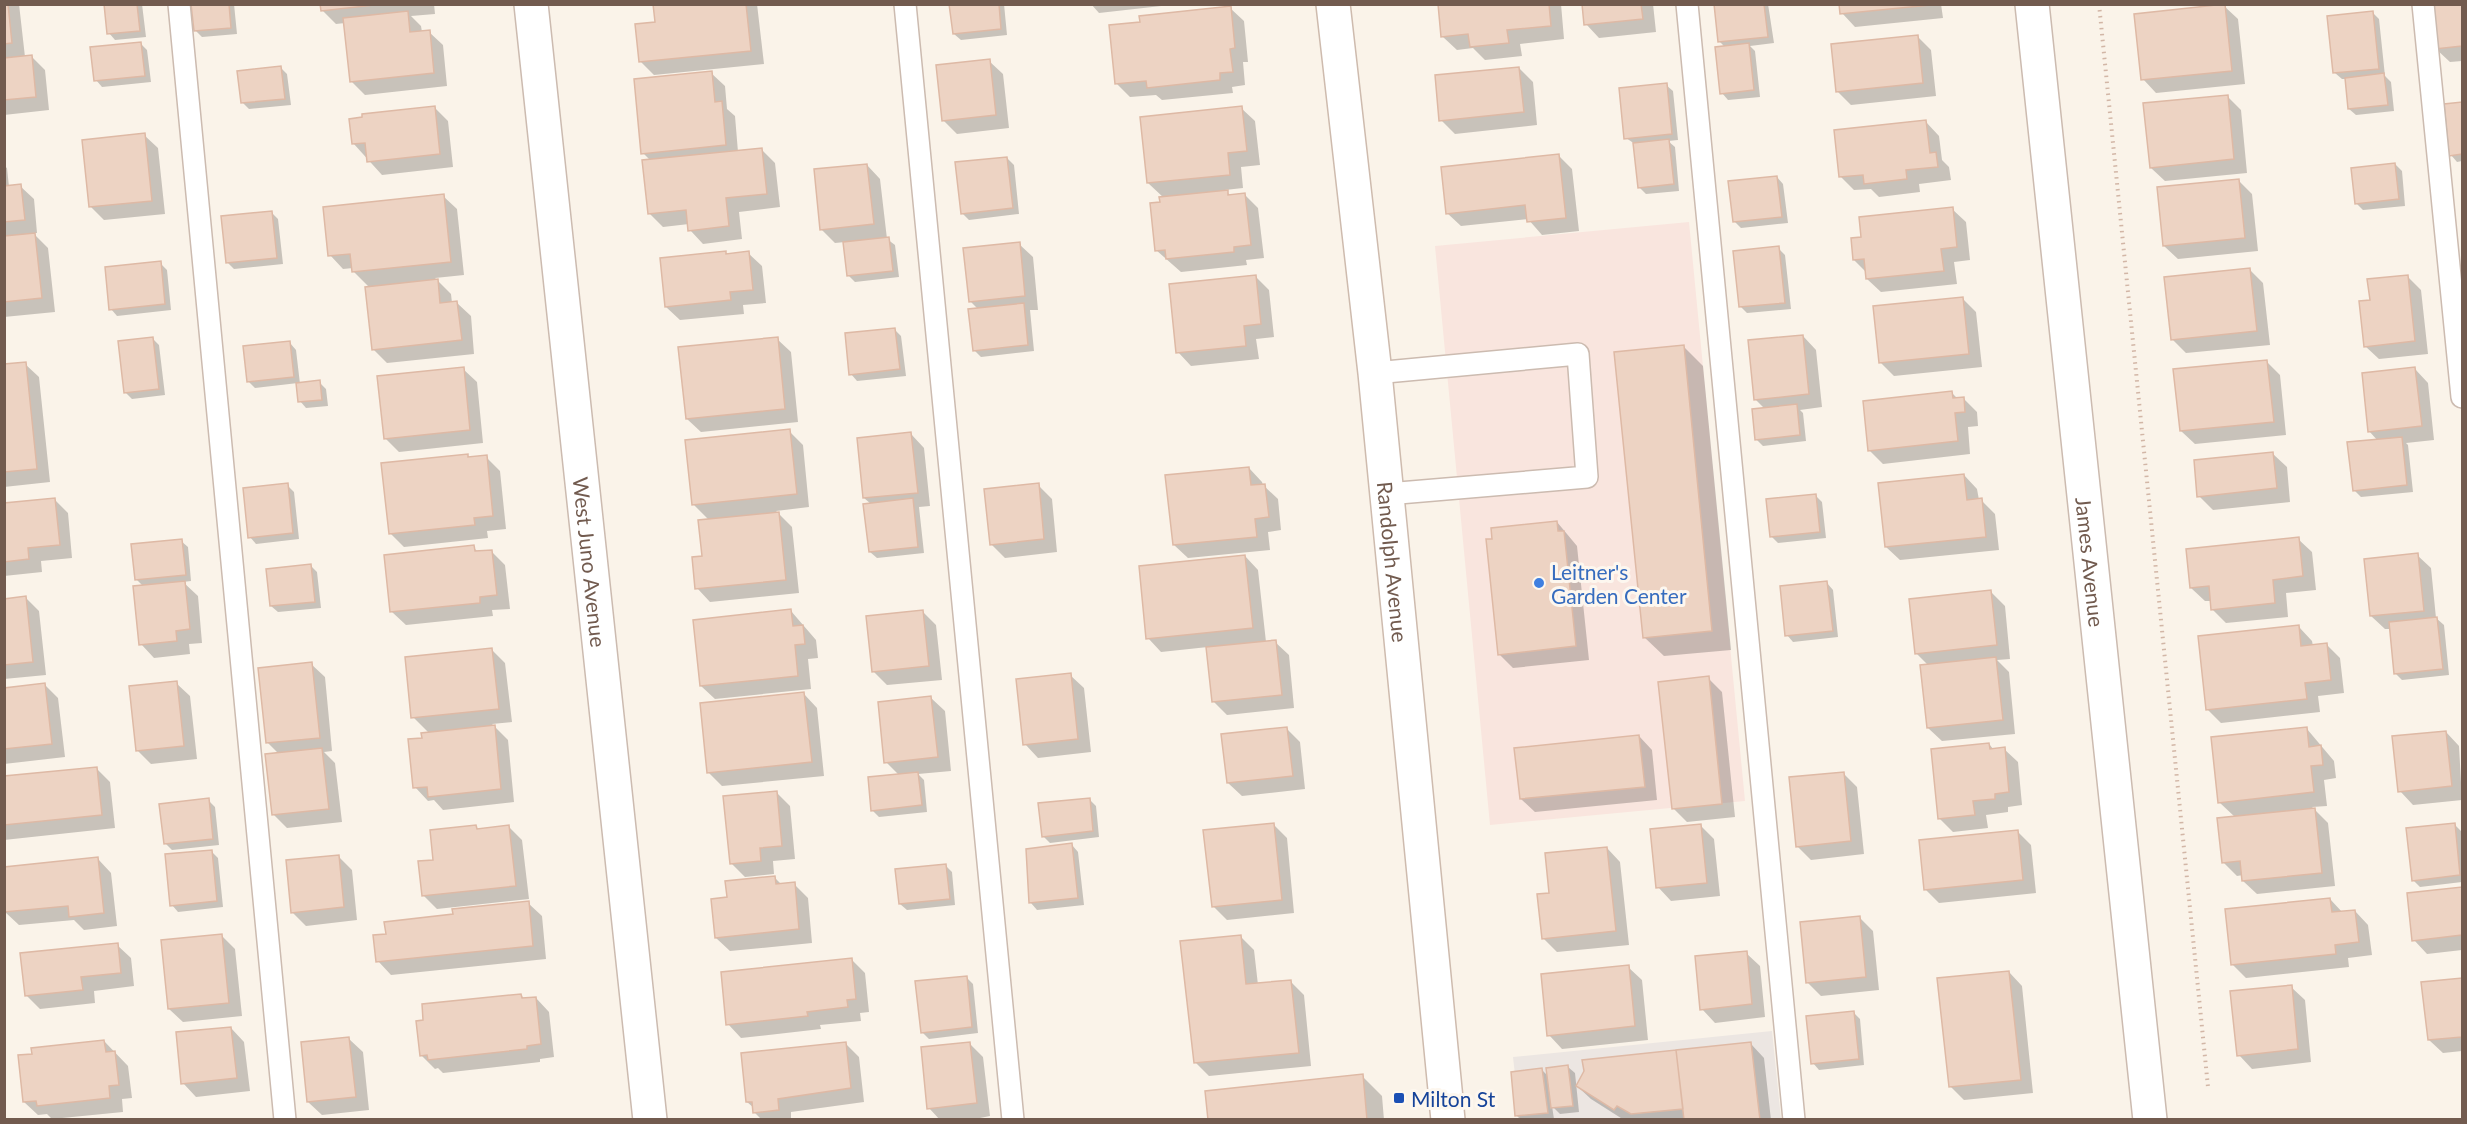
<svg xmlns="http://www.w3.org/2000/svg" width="2467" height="1124" viewBox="0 0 2467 1124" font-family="Lato,sans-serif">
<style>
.commercial{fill:#f9e5de}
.industrial{fill:#ece6e2}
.shadow{fill:#0003}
.building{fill:#edd3c3;stroke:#deb9a5;stroke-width:1.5}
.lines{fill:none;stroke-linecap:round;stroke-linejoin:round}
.lane-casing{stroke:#ccbbb0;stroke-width:24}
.street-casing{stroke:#ccbbb0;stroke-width:36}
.secondary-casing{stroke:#cebbae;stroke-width:36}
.path{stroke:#d2b6a6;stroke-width:4;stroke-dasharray:1.5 4.5;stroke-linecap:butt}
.lane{stroke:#fff;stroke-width:21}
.street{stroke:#fff;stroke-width:33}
.secondary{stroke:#fff;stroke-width:33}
.shop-dot{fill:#3f7fe0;stroke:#fdf7ef;stroke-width:2}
.transit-dot{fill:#1a4fb4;stroke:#fdf7ef;stroke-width:2}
.labels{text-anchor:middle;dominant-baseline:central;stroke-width:6;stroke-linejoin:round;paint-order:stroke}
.street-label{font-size:21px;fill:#725b4f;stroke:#fdf7ef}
.shop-label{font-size:21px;fill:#366cbe;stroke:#fdf7ef;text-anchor:start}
.transit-label{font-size:21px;fill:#164399;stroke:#fdf7ef;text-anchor:start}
</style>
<rect width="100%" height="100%" fill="#faf3e9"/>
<path class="commercial" d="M1689 222 1745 801 1490 825 1435 246Z"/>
<path class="industrial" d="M1772 1031 1781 1119H1520L1513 1057Z"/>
<path class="shadow" d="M4 4H19L25 57 31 56 45 70 49 110 4 115Z
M106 4H142L146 37 115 40 109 33Z
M193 4H234L237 34 202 37 196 31Z
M322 4H434L435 14 411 16 421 26 422 32H429L443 45 447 86 365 95 351 81 345 23 336 24 322 10Z
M654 4H757L764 64 654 75 641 62 656 23Z
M951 4H1004L1007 35 961 40 954 34Z
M1091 4H1179L1099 13Z
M1440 4H1561L1564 39 1520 44 1522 56 1485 60 1473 48 1457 50 1443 37Z
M1584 4H1653L1656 32 1599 38 1586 24Z
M1768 4 1774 43 1750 46 1755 51 1760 97 1728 100 1722 93 1725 47 1719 41 1716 5Z
M1841 4H1941L1943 18 1855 27 1842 13Z
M2431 4H2462V61L2450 62 2436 49Z
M2224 6 2238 19 2245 84 2156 93 2143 79Z
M1230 8 1244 21 1248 62H1243L1245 85 1232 87 1233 93 1162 100 1156 95 1130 97 1117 84Z
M2372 12 2379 19 2385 76 2391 82 2394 111 2356 115 2349 109 2346 79H2342L2335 73Z
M1918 37 1931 50 1936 96 1851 105 1837 91Z
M140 43 147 50 151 82 102 87 96 80Z
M989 61 1003 74 1009 128 957 134 943 120Z
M281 68 287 74 291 105 249 109 242 102Z
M1519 68 1533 82 1537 125 1455 134 1441 120Z
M711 73 725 86 727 109 735 116 738 152 761 149 775 163 780 207 739 212 742 239 703 244 690 230 689 224 663 227 649 213 651 161 643 153Z
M1666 85 1673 91 1678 140 1668 141 1675 147 1679 191 1646 194 1639 187 1635 144 1626 138Z
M2227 96 2241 110 2247 173 2165 181 2151 168Z
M2462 104V161L2457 162 2451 155 2445 105Z
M435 108 448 121 453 167 382 175 353 143Z
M1241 108 1255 121 1260 165 1241 167 1243 188 1225 190 1231 196 1245 195 1258 208 1264 258 1246 260 1247 265 1181 272 1156 250 1161 203 1164 198 1148 183Z
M1926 122 1939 136 1942 160 1949 167 1951 180 1919 184 1920 192 1879 197 1871 189 1854 190 1841 177Z
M144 135 158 148 165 214 104 220 91 207Z
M1559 156 1572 169 1579 231 1542 235 1528 219 1461 226 1447 213Z
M1007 158 1014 165 1019 214 969 220 962 213Z
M2395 164 2402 171 2405 206 2363 210 2356 203Z
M867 165 880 179 887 239 895 245 899 277 855 282 848 275 845 242 835 243 821 229Z
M4 166 7 168 9 187 20 186 34 199 37 233H33L48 248 55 312 4 317Z
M1777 177 1783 184 1788 223 1741 228 1734 221Z
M2238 180 2252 194 2258 251 2178 259 2164 246Z
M443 196 457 209 464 275 435 278 451 294 452 303H457L471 316 474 354 387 363 373 349 370 288 354 272 353 268 343 269 330 255Z
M1952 209 1966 222 1970 260 1954 262 1957 284 1881 292 1867 279 1866 272 1854 260 1863 239Z
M271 212 278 219 283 264 234 269 228 263Z
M1019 244 1033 257 1038 310H1030L1034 351 981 357 974 350 978 309 971 302Z
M1778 248 1785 255 1791 309 1747 313 1741 307Z
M725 253 727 255 748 253 762 266 766 303 743 305 744 314 680 320 666 307Z
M160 263 167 270 171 310 117 316 111 309Z
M2249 269 2263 283 2270 345 2186 353 2173 340Z
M2407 276 2421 290 2428 354 2379 359 2365 346 2371 301Z
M1256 277 1269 290 1274 337 1256 339 1259 359 1191 366 1178 352Z
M1962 298 1976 312 1982 367 1894 376 1881 363Z
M895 330 901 336 906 376 857 381 851 374Z
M1803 336 1816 350 1822 407 1800 410 1803 413 1806 441 1763 446 1756 439 1765 409 1755 399Z
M153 339 159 345 165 395 132 399 125 392Z
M777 339 791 352 798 422 701 432 687 419Z
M290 343 296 350 300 384 319 382 326 389 328 406 306 408 300 401 298 383 255 388 248 381Z
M1683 346 1703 366 1731 650 1664 656 1644 637Z
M2266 361 2280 375 2286 435 2195 444 2181 431Z
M25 364 39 377 50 482 4 487V366Z
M463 369 477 382 483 443 399 452 385 438Z
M2415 369 2428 383 2434 440 2406 443 2408 445 2413 492 2361 497 2354 490 2378 441 2369 431Z
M1952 393 1958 399 1963 398 1977 412 1978 426 1968 427 1970 454 1883 464 1869 450Z
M789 431 803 445 809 507 776 511 792 527 799 593 710 602 697 588 710 521 694 505Z
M911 434 924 448 930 506 919 507 924 553 877 558 870 552 871 504 864 498Z
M2273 454 2287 467 2290 502 2213 510 2199 496Z
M467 455 470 459 486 457 500 471 506 529 487 531 488 538 404 547 390 533Z
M1249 468 1262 482 1263 485 1278 499 1281 530 1268 532 1270 550 1188 558 1174 545Z
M1964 475 1977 489 1979 500H1981L1995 514 1999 550 1900 560 1886 547Z
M287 485 294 492 299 539 256 544 250 537Z
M1038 485 1052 499 1057 552 1005 558 991 544Z
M1815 495 1822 502 1826 538 1778 543 1771 536Z
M54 499 68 513 72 558 41 561 42 572 4 576V505Z
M1557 522 1577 546 1589 660 1513 668 1500 655Z
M2298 539 2312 552 2316 590 2286 593 2288 617 2226 623 2212 609V601H2205L2191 588Z
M181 541 188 547 191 581 183 582 198 596 202 643 189 644 190 654 154 658 141 644 144 587 136 579Z
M473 547 479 553 491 551 505 565 510 609 492 610 493 616 406 625 392 612Z
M2417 555 2431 568 2436 618 2444 625 2449 675 2402 680 2395 673 2391 629H2385L2371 616Z
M1245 556 1258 570 1266 642H1275L1289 655 1294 708 1227 715 1214 702 1208 647 1161 652 1148 638Z
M311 566 317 572 321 608 278 612 271 606Z
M1827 583 1833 590 1838 637 1793 642 1787 635Z
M1991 592 2005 606 2010 659 1997 660 2009 672 2015 734 1942 741 1928 728V665L1916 653Z
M26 598 39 611 46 675 4 679V600Z
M791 611 816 640 818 658 808 659 811 689 715 699 701 686Z
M923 612 936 625 942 680 887 685 874 672Z
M2299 627 2312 641 2313 646 2327 645 2340 658 2344 693 2318 696 2320 712 2221 723 2207 709Z
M492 650 505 663 512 722 492 724 508 740 514 802 443 810 434 800 428 801 415 787 423 739 429 733 413 717Z
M311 664 325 677 332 751 324 752 335 763 342 822 287 828 273 814 279 754 267 742Z
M1070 675 1084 688 1091 752 1038 758 1025 744Z
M1708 678 1722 692 1735 817 1687 822 1673 808Z
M176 683 190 696 197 759 151 764 137 750Z
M45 685 58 698 65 757 4 764V689Z
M804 694 817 708 824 776 722 786 709 773Z
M931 698 945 711 951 771 918 774 924 780 927 812 879 817 872 810 899 775 886 762Z
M1287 729 1300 742 1305 789 1242 796 1228 783Z
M2307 729 2334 761 2336 778 2324 780 2327 806 2312 807 2328 823 2335 886 2257 894 2243 881V875L2237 876 2223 862 2236 818 2219 802Z
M2446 732 2459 746 2462 800 2413 805 2400 791Z
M1639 736 1652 750 1657 800 1535 812 1521 799Z
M1989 744 1994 750 2004 749 2018 762 2022 805 2008 807V812L1986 815 1988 828 1953 832 1939 818Z
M96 768 110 782 115 828 4 840V778Z
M1843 773 1857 787 1864 854 1811 860 1797 846Z
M776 792 790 806 795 859 773 861 774 874 745 877 731 863Z
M1089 799 1096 806 1099 837 1050 843 1043 836Z
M208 800 215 807 219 845 172 850 165 843Z
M1273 824 1287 838 1294 913 1227 920 1213 906Z
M2454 824 2461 831 2462 882 2420 887 2413 880Z
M1701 826 1714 839 1720 896 1671 901 1658 887Z
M476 827 479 830 509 827 522 840 529 899 437 909 423 895 435 861Z
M2018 832 2031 845 2036 893 1939 903 1926 890Z
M1072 845 1078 852 1084 905 1037 910 1031 903Z
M1607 848 1620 862 1629 945 1557 952 1543 938 1551 894Z
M211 851 218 858 223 907 178 912 172 905Z
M338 856 352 870 357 920 306 926 292 912Z
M98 859 111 873 117 926 84 930 74 920 19 925 5 912Z
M945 865 952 872 955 905 907 910 900 904Z
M774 877 782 885 794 884 808 898 812 943 730 951 716 938 729 899Z
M2462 888V950L2427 954 2414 940 2409 894Z
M2330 899 2343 913 2355 911 2368 925 2372 955 2348 958 2349 967 2246 978 2232 964Z
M528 903 542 916 546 959 391 975 378 961 387 935 454 916Z
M1859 917 1873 931 1879 990 1821 996 1808 983Z
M221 935 235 949 242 1016 183 1022 169 1009Z
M1240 936 1254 950 1258 985 1290 981 1304 995 1311 1066 1209 1076 1196 1063Z
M117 945 131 958 134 986 94 991 95 1003 40 1009 26 995Z
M1746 953 1760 966 1765 1017 1715 1023 1702 1009Z
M851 959 865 973 869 1012 860 1013 861 1021 820 1025 821 1029 741 1038 728 1024Z
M1628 967 1642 980 1648 1040 1562 1049 1549 1035Z
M2009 972 2022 986 2033 1093 1964 1100 1950 1086Z
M966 977 973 984 978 1033 929 1039 922 1032Z
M2462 980V1051L2443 1053 2429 1040 2423 984Z
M2291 987 2305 1000 2311 1062 2252 1069 2239 1055Z
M521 995 525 1000 536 998 549 1012 554 1057 540 1059V1062L443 1073 438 1068 435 1069 421 1055Z
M1853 1012 1860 1019 1864 1065 1819 1070 1813 1063Z
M231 1028 244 1042 250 1091 196 1097 183 1083Z
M349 1039 363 1052 369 1110 322 1115 308 1102Z
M104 1041 128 1066 132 1098 122 1099 123 1112 52 1119 47 1114 38 1115 24 1102Z
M845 1043 859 1057 864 1102 791 1112V1120H762L754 1112V1108L747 1102Z
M970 1044 983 1057 990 1116 980 1118 982 1120H940L929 1108Z
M1751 1044 1764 1058 1771 1120H1624L1591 1099 1577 1086Z
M1568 1067 1575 1073 1579 1112 1560 1114 1552 1106 1554 1119 1521 1120 1517 1116 1542 1070 1549 1077Z
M1362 1076 1382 1096 1384 1120H1210Z"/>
<path class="building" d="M4 4H8L12 43 4 44Z
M104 4H137L140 31 107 34Z
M191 4H229L231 28 194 31Z
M320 4H383L321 11Z
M653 4H746L751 51 639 62 635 24 655 22Z
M949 4H999L1001 29 953 34Z
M1438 4H1549L1551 26 1507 30 1509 43 1470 47 1468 34 1441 37Z
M1582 4H1641L1643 19 1584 25Z
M1714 4H1764L1768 37 1718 42Z
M1839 4H1930V5L1840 14Z
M2225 4 2232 71 2141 80 2134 14Z
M2430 4H2462V46L2435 49Z
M1231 6 1235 48 1230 49 1233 72 1220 73V80L1147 88 1146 81 1115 84 1109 25 1140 22 1139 16Z
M408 11 410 32 430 30 434 73 350 82 343 18Z
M2373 11 2379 69 2333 73 2327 16Z
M1918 35 1923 83 1836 92 1831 44Z
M141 42 145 76 94 81 90 47Z
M1749 43 1754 90 1720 94 1715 47Z
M32 55 36 97 4 100V58Z
M990 59 996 115 942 121 936 65Z
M281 66 285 99 241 103 237 71Z
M1519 67 1524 112 1439 121 1435 75Z
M712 71 715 102 722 101 726 145 641 154 634 79Z
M2384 73 2388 105 2348 109 2345 78Z
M1667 83 1672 134 1624 139 1619 88Z
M2228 95 2234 159 2150 168 2143 103Z
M2462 102V154L2449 156 2444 104Z
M435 106 440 154 367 162 365 143 352 144 349 119 362 117V114Z
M1242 106 1247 151 1228 153 1230 175 1147 183 1140 117Z
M1926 120 1930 153 1936 152 1938 167 1906 170 1907 179 1864 184 1863 175 1839 177 1834 130Z
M145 133 152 201 89 207 82 140Z
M1669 139 1674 184 1638 188 1633 143Z
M762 148 767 194 726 198 729 226 688 231 686 210 648 214 642 160Z
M1559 154 1566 218 1527 222 1525 205 1446 214 1441 167Z
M1007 157 1013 208 961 214 955 162Z
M2395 163 2399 199 2355 204 2351 168Z
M867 164 874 224 820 230 814 169Z
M1777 176 1782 217 1733 222 1728 181Z
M2239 179 2245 238 2163 246 2157 187Z
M21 184 25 220 4 222V186Z
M1228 190V195L1245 193 1251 245 1234 247V252L1166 259 1165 250 1155 251 1150 203 1160 202 1159 197Z
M444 194 451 262 352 272 350 254 328 256 323 207Z
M1953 207 1957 247 1941 249 1944 271 1866 279 1864 259 1853 260 1851 238 1861 237 1859 217Z
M272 211 277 258 226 263 221 216Z
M35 233 42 298 4 302V236Z
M889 237 893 271 847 276 843 242Z
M1020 242 1025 296 969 302 963 248Z
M1779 246 1785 303 1739 307 1733 251Z
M726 251V254L749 251 753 290 730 292 731 300 665 307 660 258Z
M161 261 165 304 109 310 105 267Z
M2250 268 2257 331 2171 340 2164 277Z
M1256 275 1261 324 1244 326 1246 346 1176 353 1169 284Z
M2408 275 2415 341 2364 347 2359 301 2370 300 2367 279Z
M438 279 440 303 457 301 462 340 372 350 365 287Z
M1963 297 1969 354 1879 363 1873 306Z
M1024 303 1028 345 973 351 968 309Z
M895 328 900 369 849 375 845 333Z
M1803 335 1809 394 1754 400 1748 340Z
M153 337 159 389 124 393 118 341Z
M778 337 785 409 686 419 678 347Z
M290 341 294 377 247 382 243 346Z
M1684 345 1712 631 1643 638 1614 352Z
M2267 360 2274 422 2180 431 2173 369Z
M26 362 37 469 4 472V364Z
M464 367 470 430 384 439 377 376Z
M2415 367 2422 426 2368 432 2362 373Z
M320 380 322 400 298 402 296 383Z
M1952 391 1953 398 1964 397 1965 412 1955 413 1958 441 1868 451 1863 401Z
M1797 404 1800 435 1755 440 1752 409Z
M790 429 797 494 692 505 685 440Z
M911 432 918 493 863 498 857 438Z
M2402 437 2407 485 2353 491 2347 442Z
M2273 452 2277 488 2197 497 2194 460Z
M468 454V457L487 455 493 516 474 518 475 525 389 534 381 463Z
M1249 467 1251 485 1265 484 1269 517 1255 519 1257 537 1173 545 1165 475Z
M1964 474 1967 500 1982 498 1986 537 1885 547 1878 483Z
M288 483 293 533 248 538 243 488Z
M1039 483 1044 539 990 545 984 489Z
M1816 494 1820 532 1770 537 1766 499Z
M55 498 60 545 28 548 29 559 4 562V503Z
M913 498 918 547 869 552 863 504Z
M779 512 786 580 695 589 692 557 702 556 698 520Z
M1557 521 1558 531H1564L1576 646 1498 655 1486 539H1492L1491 528Z
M2299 537 2303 576 2273 580 2275 603 2211 610 2209 586 2190 588 2186 549Z
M182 539 186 575 135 580 131 544Z
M474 545 475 551 492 550 497 595 480 597V603L390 612 384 555Z
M2418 553 2424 611 2370 616 2364 559Z
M1245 555 1253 628 1146 639 1139 566Z
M311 564 315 602 270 606 266 569Z
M185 581 190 629 176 631 177 641 139 645 133 586Z
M1827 581 1833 631 1785 636 1780 586Z
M1991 590 1997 645 1915 654 1909 599Z
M26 596 33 662 4 665V599Z
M791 609 793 626 803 625 805 644 795 645 798 676 700 686 693 620Z
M923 610 929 666 872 672 866 616Z
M2437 617 2443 669 2394 674 2389 622Z
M2299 625 2301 646 2327 643 2331 680 2305 683 2307 699 2206 710 2198 636Z
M1276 640 1282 695 1212 702 1206 647Z
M492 648 499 709 411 718 405 657Z
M1996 657 2003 720 1927 728 1920 665Z
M312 662 320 738 266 743 258 668Z
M1071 673 1078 739 1023 745 1016 679Z
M1709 676 1722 804 1672 809 1658 682Z
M177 681 184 746 136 751 129 686Z
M45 683 52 744 4 749V688Z
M804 692 812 762 707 773 700 703Z
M931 696 938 757 884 763 878 702Z
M495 725 501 789 428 797 427 787 413 788 408 739 422 738 421 733Z
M1287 727 1293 776 1227 783 1221 734Z
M2307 727 2309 747 2321 745 2323 765 2311 766 2314 792 2218 803 2211 737Z
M2446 731 2452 786 2398 792 2392 736Z
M1639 735 1645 787 1520 799 1514 748Z
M1989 743 1990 749 2005 747 2009 792 1995 794V799L1973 801 1975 815 1938 819 1931 749Z
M322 748 329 809 272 815 265 754Z
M97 767 102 815 4 825V776Z
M918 772 922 805 871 811 868 777Z
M1844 772 1851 841 1796 847 1789 777Z
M777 791 782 846 760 848 761 861 730 864 723 796Z
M209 798 213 839 164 844 159 804Z
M1090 798 1093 831 1042 837 1038 803Z
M2315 808 2322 873 2242 881 2240 861 2222 863 2217 818Z
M1274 823 1282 900 1212 907 1203 830Z
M2455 823 2460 875 2412 881 2406 828Z
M1701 824 1707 883 1656 888 1650 829Z
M476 825 477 829 509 825 516 886 422 896 418 861 433 860 430 830Z
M2018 830 2023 880 1924 890 1919 840Z
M1072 843 1078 898 1029 903 1026 849Z
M1607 847 1616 931 1542 939 1537 894 1549 893 1545 853Z
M212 850 217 901 170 906 165 854Z
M339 855 344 907 291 913 286 860Z
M98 857 104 913 69 917 68 906 4 912V867Z
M946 864 950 899 899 904 895 869Z
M775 876 776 884 795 882 799 929 715 938 711 899 727 897 725 881Z
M2462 887V935L2412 941 2407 893Z
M2330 898 2332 912 2355 910 2359 942 2335 945 2336 954 2231 965 2225 909Z
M529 901 533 946 376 962 373 935 386 934 384 922 453 914 452 909Z
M1860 916 1866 977 1806 983 1800 922Z
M222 934 229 1003 168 1009 161 940Z
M1241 935 1246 984 1291 980 1299 1053 1194 1063 1180 941Z
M118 943 121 973 81 977 83 990 25 996 20 953Z
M1747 951 1752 1004 1700 1010 1695 956Z
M852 958 856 999 847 1000 848 1007 807 1012 808 1016 726 1025 721 972Z
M1629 965 1635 1026 1547 1036 1541 974Z
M2009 971 2021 1080 1949 1087 1937 978Z
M967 976 972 1027 921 1033 915 981Z
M2462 978V1037L2428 1040 2421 982Z
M2292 985 2298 1049 2237 1056 2230 991Z
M521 994 522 998 536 997 541 1044 527 1046V1049L428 1060 427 1055 420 1056 416 1021 423 1020 422 1004Z
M1854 1011 1859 1059 1811 1064 1806 1016Z
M231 1027 237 1078 181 1084 176 1032Z
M349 1037 356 1097 307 1102 301 1042Z
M104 1040 106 1052 115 1051 119 1085 109 1086 110 1098 37 1106 36 1101 23 1102 18 1055 32 1054 31 1048Z
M846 1042 851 1088 778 1099 779 1110 753 1113 752 1102H746L741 1053Z
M970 1042 977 1103 927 1109 921 1047Z
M1751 1042 1760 1120H1684L1676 1050Z
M1676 1050 1683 1109 1631 1114 1617 1106 1614 1110 1576 1086 1584 1071 1582 1060Z
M1568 1065 1573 1106 1551 1108 1546 1068Z
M1542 1068 1548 1113 1515 1116 1511 1072Z
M1363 1074 1367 1120H1208L1205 1091Z"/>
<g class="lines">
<g class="lane-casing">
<path id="lane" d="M179 4 285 1120
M905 4 1013 1120
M1687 4 1794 1120
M2423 4 2462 397
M1375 373 1578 354 1587 477 1387 494"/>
</g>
<g class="street-casing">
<g id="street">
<path id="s1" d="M531 4 650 1120"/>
<path id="s2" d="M2032 4 2150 1120"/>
</g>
</g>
<g class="secondary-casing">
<g id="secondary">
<path id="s3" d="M1333 4 1375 373 1448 1120"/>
</g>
</g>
<path class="path" d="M2099 4 2208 1087"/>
<use href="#lane" class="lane"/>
<use href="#street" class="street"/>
<use href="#secondary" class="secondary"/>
</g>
<circle class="shop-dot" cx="1539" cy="583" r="6"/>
<rect class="transit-dot" x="1393" y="1092" width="12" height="12" rx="3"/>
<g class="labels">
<g class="street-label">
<text stroke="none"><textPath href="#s1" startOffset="561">West Juno Avenue</textPath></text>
<text stroke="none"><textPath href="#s3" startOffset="561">Randolph Avenue</textPath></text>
<text stroke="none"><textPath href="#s2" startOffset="561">James Avenue</textPath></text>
</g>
<g class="shop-label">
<text x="1551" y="571">Leitner's<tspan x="1551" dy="24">Garden Center</tspan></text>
</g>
<g class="transit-label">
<text x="1411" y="1098">Milton St</text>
</g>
</g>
<rect width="2467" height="1124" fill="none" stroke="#725b4f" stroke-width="12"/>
</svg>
